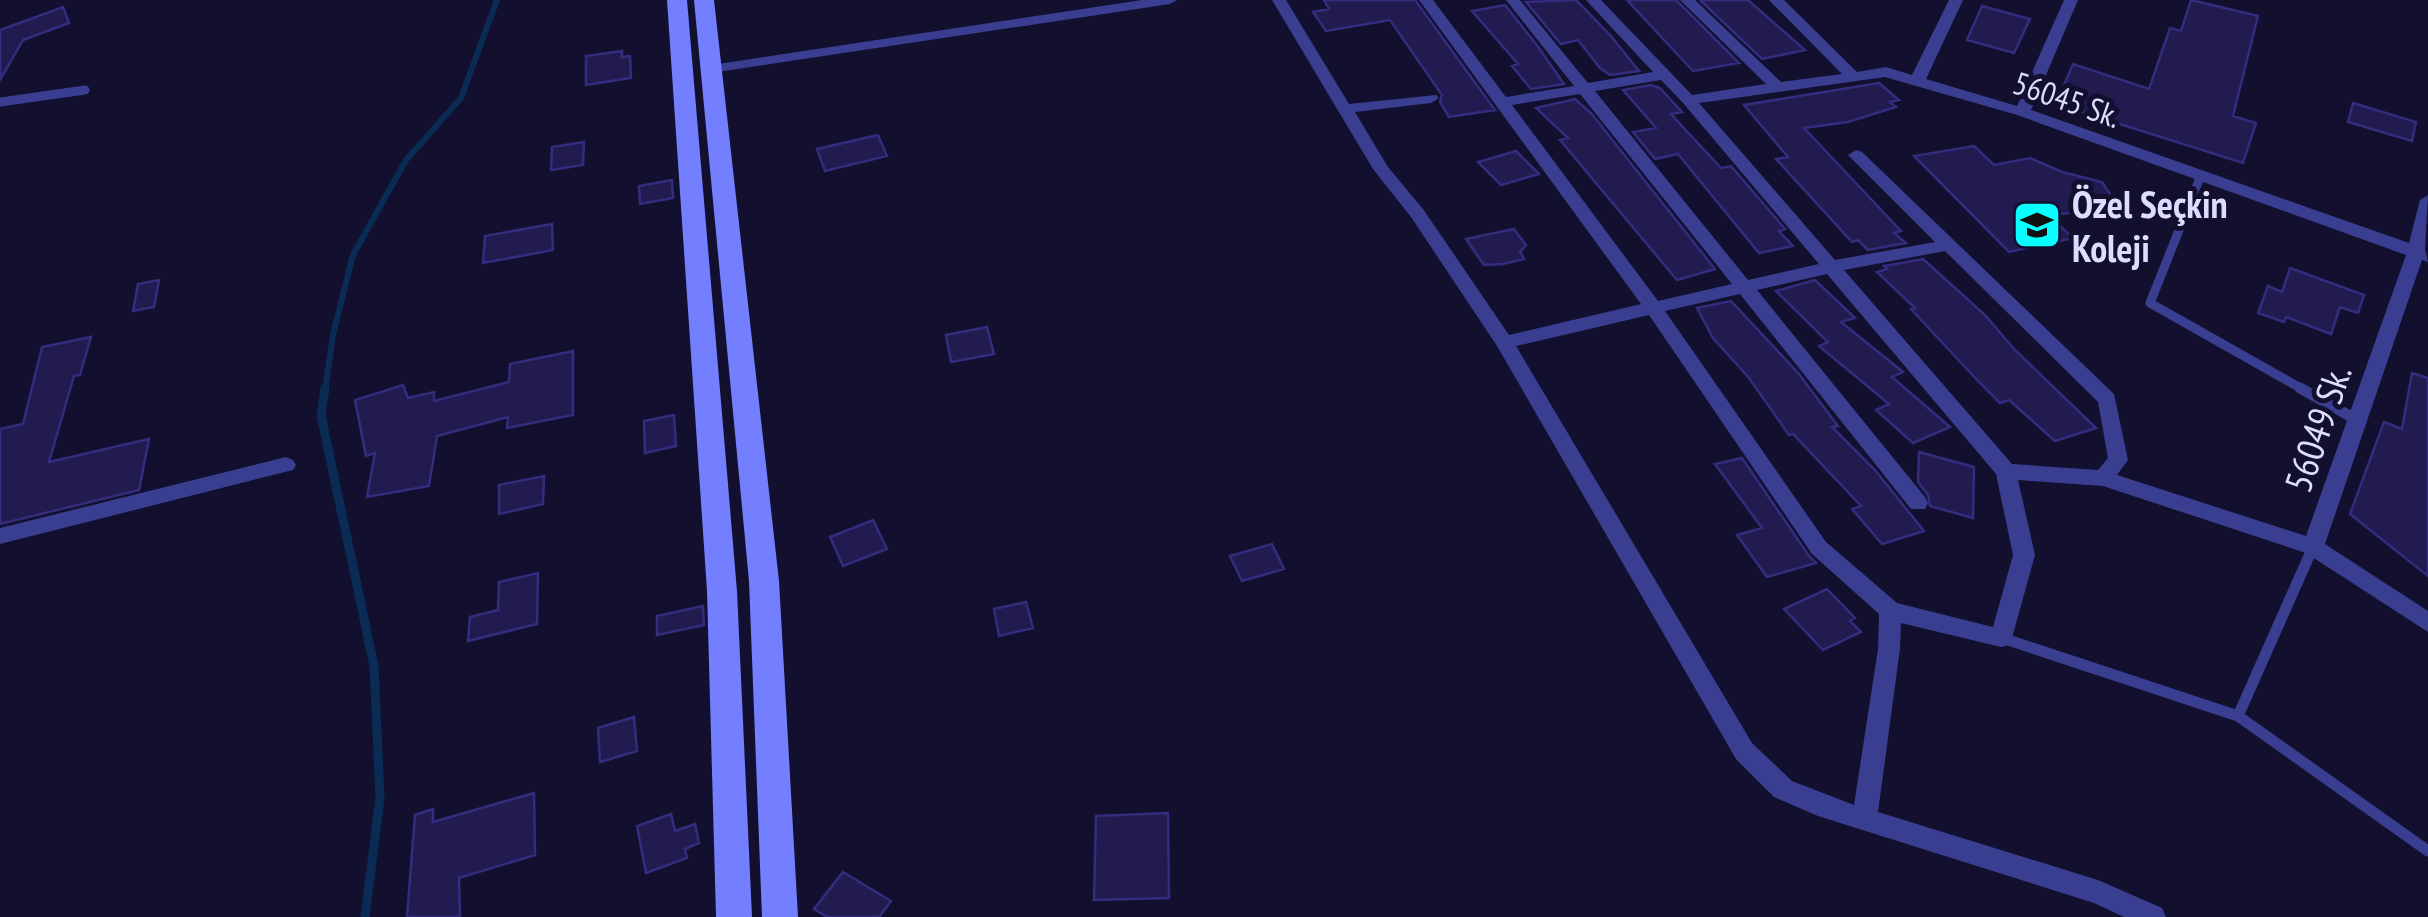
<svg xmlns="http://www.w3.org/2000/svg" width="2428" height="917" viewBox="0 0 2428 917" font-family="'PT Sans Narrow',sans-serif">
<style>
.lines{fill:none;stroke-linecap:round;stroke-linejoin:round}
.stream-far1{stroke:#0a2c54;stroke-width:6}
.stream{stroke:#0a2c54;stroke-width:9}
.building{fill:#211b50;stroke:#342c7e;stroke-width:2.5}
.service-far1{stroke:#393e90;stroke-width:9}
.service{stroke:#393e90;stroke-width:11}
.minor{fill:#393e90;fill-rule:evenodd}
.secondary{fill:#747fff;fill-rule:evenodd}
.labels{text-anchor:middle;dominant-baseline:central;stroke-width:10;stroke-linejoin:round;paint-order:stroke}
.far-street-label{font-size:32px;fill:#deddff;stroke:#12102e}
.poi-label{font-size:38px;font-weight:bold;fill:#deddff;stroke:#12102e;text-anchor:start}
.street-label{font-size:38px;fill:#deddff;stroke:#12102e}
</style>
<rect width="100%" height="100%" fill="#12102e"/>
<g class="lines">
<path class="stream-far1" d="M325 390 333 335 353 255 406 160 461 98 497 0"/>
<path class="stream" d="M325 388 321 415 374 666 380 798 365 917"/>
</g>
<path class="building" d="M1324 0H1415L1495 110 1449 117 1440 102 1442 95 1390 20 1326 31 1313 12 1329 9Z
M1576 0 1611 36 1639 71 1610 75 1600 68 1578 40 1561 44 1526 2Z
M1627 0H1676L1739 63 1693 71Z
M1700 0H1748L1805 50 1762 59Z
M2191 0 2258 16 2233 116 2256 123 2243 163 2056 104 2073 64 2149 89 2170 28 2181 31Z
M1505 5 1539 48 1564 84 1531 89 1512 66 1518 64 1472 11Z
M1982 6 2030 19 2014 53 1967 40Z
M63 7 69 23 23 40 0 80V30Z
M622 51V57L630 56 631 78 586 85V56Z
M1879 83 1899 100 1890 102 1896 107 1848 122 1804 128 1901 231 1894 233 1906 243 1868 250 1858 240 1852 242 1776 159 1788 157 1744 105Z
M1651 85 1660 88 1682 112 1671 114 1721 168 1731 166 1785 229 1779 231 1793 246 1759 253 1678 154 1655 159 1633 132 1656 128 1623 90Z
M1575 99 1591 113 1715 269 1677 280 1560 140 1568 138 1536 108Z
M2353 103 2416 122 2412 141 2348 122Z
M878 135 887 156 825 171 817 149Z
M584 142 583 165 551 170 552 147Z
M1974 146 1994 165 2030 158 2062 172 2102 182 2114 200 2106 202 2112 209 2048 215 2073 238 2009 252 1914 156Z
M1516 151 1539 174 1501 185 1478 162Z
M672 180 673 198 640 204 639 186Z
M552 224 553 250 483 263 485 236Z
M1514 229 1526 245 1520 252 1524 259 1503 264 1484 265 1466 239Z
M1923 259 1985 315 2015 350 2096 428 2055 441 2009 400 2000 403 1978 381 1911 309 1915 308 1877 272 1887 269 1884 266Z
M2290 268 2364 295 2358 313 2340 307 2331 334 2286 317 2284 322 2258 313 2268 286 2282 292Z
M159 280 154 307 133 311 138 284Z
M1815 280 1855 318 1841 322 1903 372 1892 377 1950 427 1913 443 1876 410 1889 404 1819 346 1828 342 1776 291Z
M1731 301 1799 374 1838 426 1832 427 1875 470 1924 531 1882 544 1852 509 1861 506 1793 434 1789 435 1749 378 1713 338 1697 308Z
M987 327 994 354 951 362 946 335Z
M91 337 80 375 74 376 49 462 149 439 139 490 0 524V429L23 424 42 347Z
M573 351V415L507 428 508 417 437 436 429 486 367 497 375 453 366 456 355 400 403 385 408 398 434 392V401L509 382 510 364Z
M2412 373 2428 378V576L2350 514 2384 422 2402 429Z
M674 415 676 446 645 453 644 421Z
M1919 452 1974 467 1973 518 1930 506 1928 495 1918 482Z
M1742 458 1809 556 1816 563 1767 577 1737 535 1762 528 1715 464Z
M544 476 543 504 499 514V485Z
M873 520 887 549 843 566 830 537Z
M1272 544 1284 569 1242 581 1230 556Z
M538 573 537 624 468 641 470 617 498 610 499 582Z
M1827 589 1855 618 1850 621 1861 632 1823 650 1784 609Z
M1026 602 1033 628 999 636 994 609Z
M703 606 704 625 657 635V616Z
M634 717 637 751 600 762 598 728Z
M534 793 535 855 459 878 460 917H407L415 815 433 809V822Z
M1168 813 1169 898 1094 900 1096 816Z
M671 814 675 831 695 824 699 843 685 849 687 858 646 873 637 826Z
M843 872 891 901 879 917H827L814 909Z"/>
<g class="lines">
<path class="service-far1" d="M0 102 85 90
M2201 175 2150 303 2304 390"/>
<path class="service" d="M2300 388 2357 420
M2002 638 2238 716 2428 851
M2238 716 2313 547"/>
<path class="minor" d="M1142 0H1177L1170 4 711 73 704 69 711 65Z
M1272 0H1286L1349 104 1436 95 1439 98 1431 103 1355 112 1388 167 1423 209 1509 335 1641 304 1419 0H1433L1506 97 1574 86 1506 0H1520L1588 83 1653 72 1586 0H1601L1692 95 1766 84 1680 0H1695L1781 82 1842 74 1769 0H1784L1857 72 1886 67 1912 75 1949 0H1963L1926 79 2017 106 2064 0H2078L2031 110 2409 243 2420 200 2428 195 2425 249 2428 262 2422 260 2325 544 2428 611V632L2306 553 2103 486 2018 480 2035 555 2012 638 2009 645 2001 647 1901 623 1900 649 1878 812 2098 880 2162 908 2166 917H2124L2094 903 1818 816 1774 797 1736 759 1497 346 1411 217 1373 169ZM1885 77 2017 115 2406 255 2306 536 2117 475 2128 460 2114 394 1862 152 1856 150 1848 155 1935 242 1835 260 1699 103ZM1661 80 1683 103 1819 264 1748 280 1595 91ZM1580 94 1732 284 1658 301 1512 105ZM1945 251 2098 402 2108 458 2098 470 2012 464 1844 270ZM1827 274 1996 474 2013 555 1993 627 1897 603 1826 542 1665 311 1740 294 1911 509H1925L1928 503 1925 497 1757 290ZM1649 315 1812 554 1879 614 1878 649 1854 805 1792 781 1752 743 1516 346Z
M286 457 293 460 296 465 293 470 0 544V528Z"/>
<path class="secondary" d="M667 0H687L737 591 752 917H716L707 591Z
M694 0H714L779 581 798 917H762L749 581Z"/>
</g>
<defs>
<g id="school-square" transform="scale(2.5)"><rect x="-9" y="-9" width="18" height="18" rx="4" fill="#09ffff" stroke="#12102e"/><path d="M0-5L7-2L0 1L-7-2ZM-4 1L0 2.5L4 1V4Q0 6-4 4Z" fill="#111"/></g>
</defs>
<g fill-rule="evenodd">
<use href="#school-square" x="2037" y="225"/>
</g>
<g class="labels">
<g class="far-street-label">
<text transform="translate(2067 99) rotate(19)">56045 Sk.</text>
</g>
<g class="poi-label">
<text x="2072" y="203">Özel Seçkin<tspan x="2072" dy="44">Koleji</tspan></text>
</g>
<g class="street-label">
<text transform="translate(2317 428) rotate(-71)">56049 Sk.</text>
</g>
</g>
</svg>
